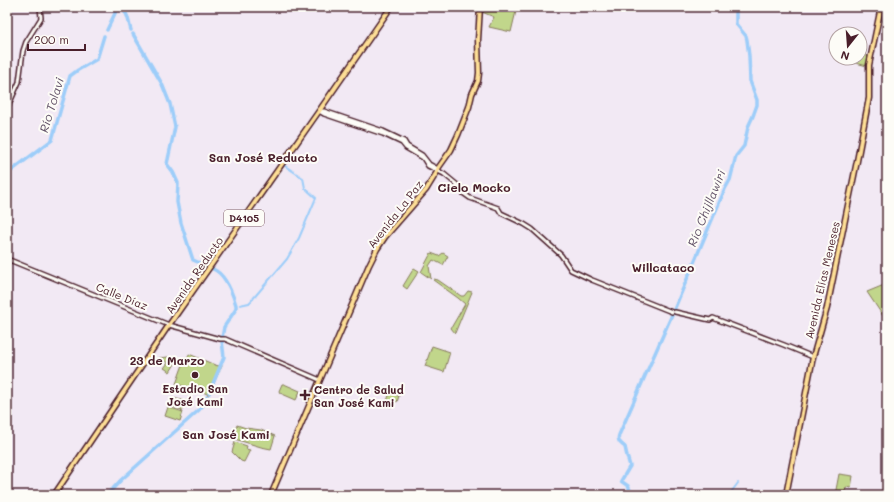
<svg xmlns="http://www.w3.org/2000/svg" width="894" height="502" viewBox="0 0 894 502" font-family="Mali,sans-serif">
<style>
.green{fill:#c1d68b;stroke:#867a5b}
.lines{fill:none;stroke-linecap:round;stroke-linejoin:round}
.canal{stroke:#9dcdf9;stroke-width:2}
.river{stroke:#9dcdf9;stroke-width:3.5}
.minor-casing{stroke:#4a1f2b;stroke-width:6}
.major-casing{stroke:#4a1f2b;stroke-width:7}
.minor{stroke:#fdfcf7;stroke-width:3}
.major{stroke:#fdde96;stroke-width:4}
.poi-dot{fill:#4a1f2b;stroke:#fdfcf7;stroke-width:1.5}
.labels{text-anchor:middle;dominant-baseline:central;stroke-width:4;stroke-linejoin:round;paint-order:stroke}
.shield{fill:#fdfcf7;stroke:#806168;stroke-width:1}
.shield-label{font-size:10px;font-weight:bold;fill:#4a1f2b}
.street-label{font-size:11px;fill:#4a1f2b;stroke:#fdfcf7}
.poi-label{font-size:11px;font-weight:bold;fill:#4a1f2b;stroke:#fdfcf7}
.water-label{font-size:12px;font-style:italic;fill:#635369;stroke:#fdfcf7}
.neighbourhood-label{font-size:12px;font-weight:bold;fill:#4a1f2b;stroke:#fdfcf7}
</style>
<rect width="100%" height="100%" fill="#f2e9f4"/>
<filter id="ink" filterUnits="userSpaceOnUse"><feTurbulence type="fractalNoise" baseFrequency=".025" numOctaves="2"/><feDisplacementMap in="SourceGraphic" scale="8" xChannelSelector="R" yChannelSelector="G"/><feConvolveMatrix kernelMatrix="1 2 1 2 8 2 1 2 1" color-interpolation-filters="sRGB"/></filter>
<g filter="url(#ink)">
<path class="green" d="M482 7H517L511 32 489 27 494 17 482 12Z
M860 54 869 56 867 66 841 59 842 58H860Z
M431 253 439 256 443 253 448 256 443 265 433 260 429 266 431 279 421 272Z
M414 268 419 271 407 289 403 286Z
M434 279 438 280 461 296H464L468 291 472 292 464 311 455 333 451 328 465 304 458 298 433 280Z
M884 285H887V321L885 319 867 292Z
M432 346 450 352 444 372 425 366Z
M189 354 215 365 219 366 220 364 222 365 209 395 195 388 194 389 176 384 185 359H187Z
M168 357 178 359 170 372 164 368 168 363 162 359 158 364 156 363 159 358Z
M282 384H284L300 391 296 400 280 393 279 391Z
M390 393 399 396 397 402 394 401 392 407 385 406Z
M172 398 186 401 183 410 169 406Z
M168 407 183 412 180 421 165 416Z
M237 425 246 428 261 430 275 436 271 449 261 447 231 438Z
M235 442 247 446 246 449 250 450 244 462 241 461 232 452Z
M839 474 853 476 851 488 846 487 844 495H835Z"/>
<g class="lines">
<path class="canal" d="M240 305 249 303 251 301 287 259 299 238 316 198 305 188 303 178 285 166
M729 495 738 483"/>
<path class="river" d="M119 7C129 12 128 21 131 30
M107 30 118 7
M133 34 162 84 170 104 175 127 167 164 173 172 178 183 177 202 181 223 193 260 207 266
M7 174 52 140 70 76 78 70 97 59 104 36
M213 269C225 274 232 292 236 305V309L224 327 222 338
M209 393 224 357 222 341
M107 495 121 480 199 410 204 404 207 397
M627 495 630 490 628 486 621 481 630 466 627 456 625 447C620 443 617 441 619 435L671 317 725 189 730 180 736 156 744 146 748 127 753 116 757 105V100L750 81 749 56 747 40 746 36 736 24V7"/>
<g class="minor-casing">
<path id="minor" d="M7 109 19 82 23 51 26 42 41 18 40 7
M319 111 324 114 383 134 402 143 406 148 423 158 428 166 438 171
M320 111H324L383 131 404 141 407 146 422 155 429 164 438 169
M438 171 444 174 461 188 463 193 470 198 498 208 501 213 524 224 532 229 561 255 571 270 592 280 672 312
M7 259 169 325 220 339H225L320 380
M675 312 710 320 713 318 784 345 813 357"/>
</g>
<g class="major-casing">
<path id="major" d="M54 495 169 325 319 111 391 7
M271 495 369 265 377 249 385 237 426 190 437 172 439 167 451 150 458 135 469 107 472 94 478 81 479 73 478 40 480 7
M786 495 813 357 827 308 857 161 869 98V65L881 7"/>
</g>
<use href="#minor" class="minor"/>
<use href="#major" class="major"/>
</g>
</g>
<g class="poi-dot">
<circle cx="195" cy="375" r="4"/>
<path d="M303 389h4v4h4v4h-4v4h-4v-4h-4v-4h4z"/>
</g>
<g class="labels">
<rect class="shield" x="224" y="210" width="40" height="16" rx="3"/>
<g class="shield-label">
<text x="244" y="218">D4105</text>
</g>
<g class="street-label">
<text transform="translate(395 214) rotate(-52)">Avenida La Paz</text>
<text transform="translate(194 275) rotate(-55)">Avenida Reducto</text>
<text transform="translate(822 280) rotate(-77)">Avenida Elías Meneses</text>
<text transform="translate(122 296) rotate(22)">Calle Díaz</text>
</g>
<g class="poi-label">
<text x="195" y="388">Estadio San<tspan x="195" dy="13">José Kami</tspan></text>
<text x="314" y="389" text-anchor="start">Centro de Salud<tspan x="314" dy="13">San José Kami</tspan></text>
</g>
<g class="water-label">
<text transform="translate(51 105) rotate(-73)">Río Tolavi</text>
<text transform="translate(706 208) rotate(-68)">Río Chijllawiri</text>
</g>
<g class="neighbourhood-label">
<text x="263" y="157">San José Reducto</text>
<text x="474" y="187">Cielo Mocko</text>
<text x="663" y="267">Willcataco</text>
<text x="167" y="360">23 de Marzo</text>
<text x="226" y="434">San José Kami</text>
</g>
</g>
<rect width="894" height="502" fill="none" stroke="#fdfcf7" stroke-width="24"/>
<rect x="12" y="12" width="870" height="478" fill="none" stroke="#4a1f2b" stroke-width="1.5" filter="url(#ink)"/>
<g transform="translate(848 46) rotate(197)"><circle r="19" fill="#fdfcf7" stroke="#b5a4a5"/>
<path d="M0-3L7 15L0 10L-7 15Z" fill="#4a1f2b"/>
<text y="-6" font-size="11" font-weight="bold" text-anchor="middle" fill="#4a1f2b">N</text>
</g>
<path d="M28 44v6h57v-6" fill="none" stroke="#4a1f2b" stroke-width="2"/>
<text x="34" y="44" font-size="12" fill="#4a1f2b" stroke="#fdfcf7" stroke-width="3" paint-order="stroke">200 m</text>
</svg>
